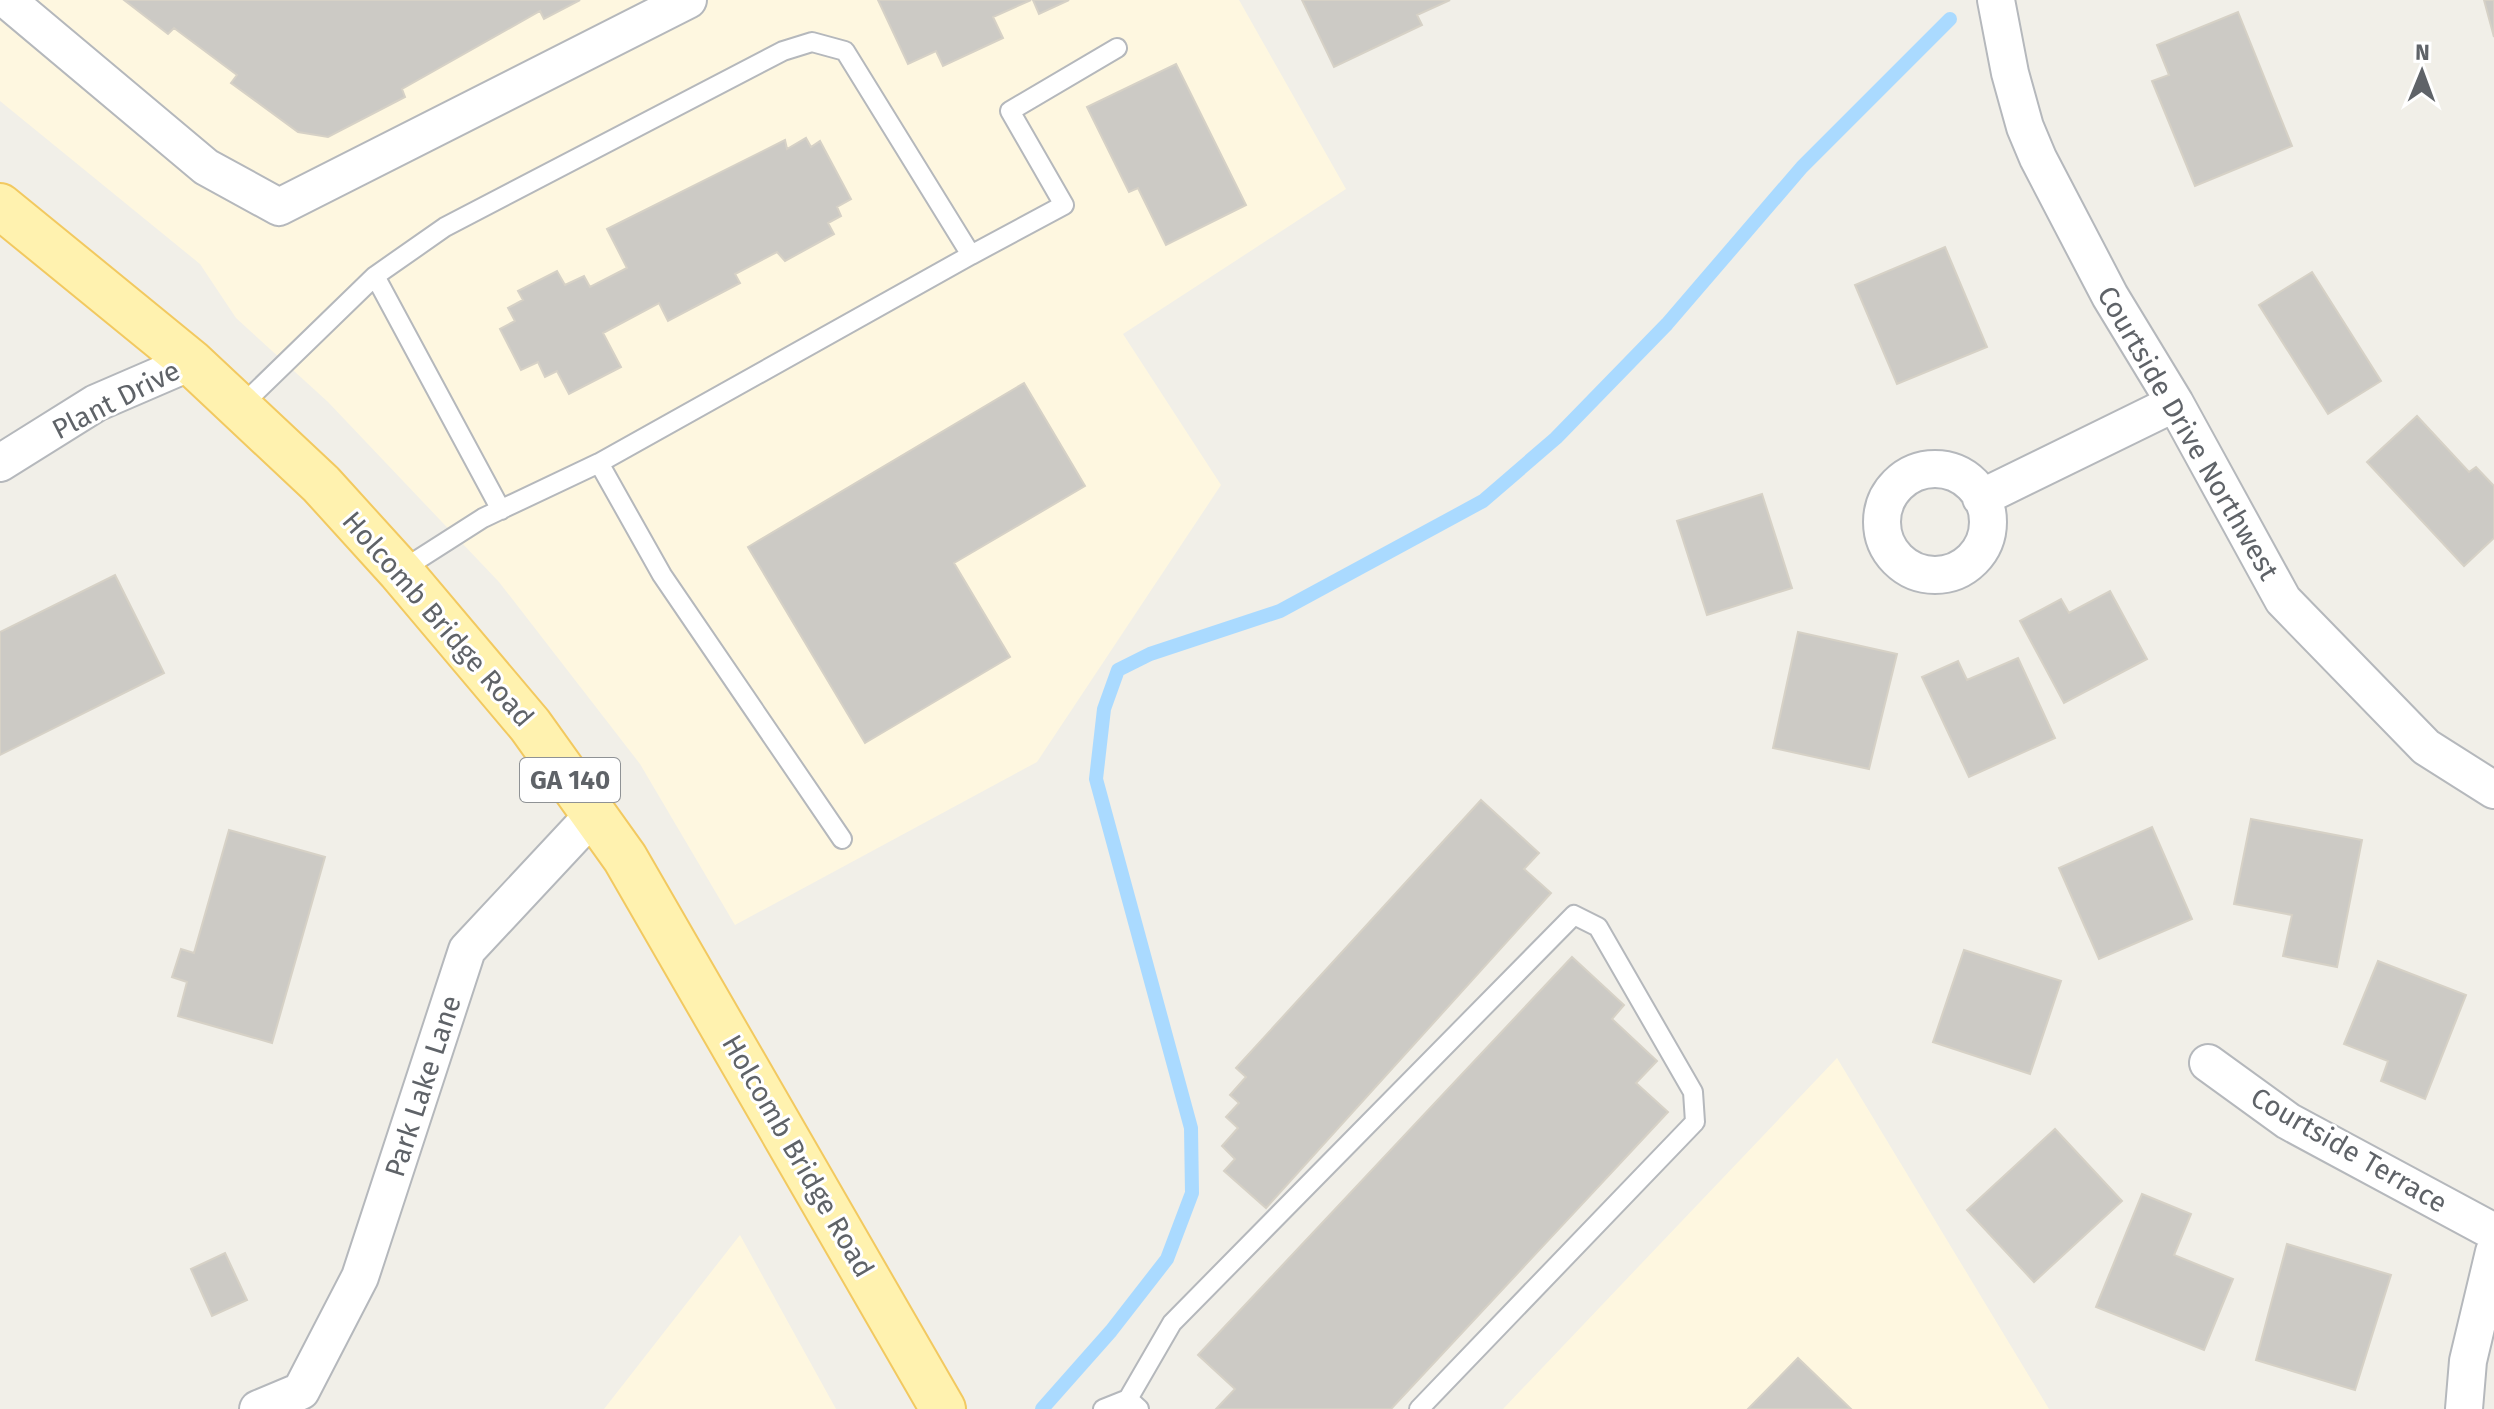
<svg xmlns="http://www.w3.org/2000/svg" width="2494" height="1409" viewBox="0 0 2494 1409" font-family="'Fira Sans',sans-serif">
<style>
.commercial{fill:#fef7e0}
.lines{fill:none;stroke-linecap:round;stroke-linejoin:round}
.stream{stroke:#aadaff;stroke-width:14}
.building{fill:#cccac5;stroke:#d6d1c6;stroke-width:2}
.lane-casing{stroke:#b5b8bc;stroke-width:22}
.street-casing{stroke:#b5b8bc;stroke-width:40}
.primary-casing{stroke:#f2c960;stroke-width:48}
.lane{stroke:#fff;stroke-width:18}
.street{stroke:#fff;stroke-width:36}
.primary{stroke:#fff2af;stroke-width:44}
.labels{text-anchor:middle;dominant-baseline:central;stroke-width:6;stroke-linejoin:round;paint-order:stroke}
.shield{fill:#fff;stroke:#8f9295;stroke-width:2}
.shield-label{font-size:26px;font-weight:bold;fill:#5f6368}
.street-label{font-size:28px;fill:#5f6368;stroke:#fff}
</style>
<rect width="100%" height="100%" fill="#f1efe8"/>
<path class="commercial" d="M0 0H1239L1346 189 1123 334 1221 485 1037 762 735 925 640 764 499 582 328 402 236 318 200 264 0 101Z
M1837 1058 2049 1409H1503Z
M740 1235 836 1409H604Z"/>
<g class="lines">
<path class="stream" d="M1042 1409 1111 1331 1167 1259 1192 1193 1191 1128 1096 779 1104 709 1118 670 1150 654 1280 611 1483 501 1556 438 1667 324 1802 167 1950 19"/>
</g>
<path class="building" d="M124 0H580L544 19 540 11 402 89 405 97 328 137 298 132 231 83 237 75 174 28 168 34Z
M878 0H1031L993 17 1003 38 943 66 936 51 908 64Z
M1033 0H1069L1039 14Z
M1302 0H1450L1417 15 1422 25 1334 67Z
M2484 0H2494V37Z
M2238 12 2292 146 2195 186 2152 81 2169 75 2157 45Z
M1176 64 1246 205 1166 245 1138 188 1129 192 1087 107Z
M806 138 811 147 820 141 851 199 837 207 841 216 828 223 834 234 785 261 777 252 735 274 740 283 668 321 659 303 603 333 621 367 569 394 557 371 545 377 538 362 521 370 500 329 515 321 508 308 523 300 518 291 557 271 565 285 584 276 590 287 627 268 607 229 785 140 787 149Z
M1945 247 1987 347 1897 384 1855 285Z
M2312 272 2381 381 2328 414 2259 305Z
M1024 383 1085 486 954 563 1010 657 865 743 748 547Z
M2417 416 2469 472 2476 467 2494 486V538L2464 566 2367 462Z
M1762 494 1792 588 1707 615 1677 521Z
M115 575 164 673 0 755V632Z
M2110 591 2147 659 2064 703 2020 621 2061 599 2069 613Z
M1798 632 1897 654 1869 769 1773 748Z
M2018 658 2055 738 1969 777 1922 677 1958 661 1967 680Z
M1481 800 1539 853 1524 869 1551 893 1266 1208 1224 1171 1235 1159 1222 1146 1238 1128 1226 1117 1239 1103 1230 1095 1246 1077 1236 1068Z
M2251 819 2362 840 2337 967 2283 956 2292 915 2234 904Z
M2152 827 2192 919 2099 959 2059 868Z
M229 830 325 857 272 1043 178 1016 187 982 172 977 181 949 194 953Z
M1964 950 2061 981 2030 1074 1933 1042Z
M1572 957 1624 1005 1612 1019 1657 1061 1636 1083 1668 1112 1391 1409H1216L1235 1389 1198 1355Z
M2378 961 2466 995 2425 1099 2381 1081 2388 1061 2344 1044Z
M2055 1129 2122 1201 2034 1282 1967 1210Z
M2142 1194 2191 1214 2174 1255 2233 1279 2204 1350 2096 1307Z
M2287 1244 2391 1275 2355 1390 2256 1360Z
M225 1253 247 1300 212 1316 191 1269Z
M1798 1358 1851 1409H1748Z"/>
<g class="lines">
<g class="lane-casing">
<path id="lane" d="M971 255 1064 205 1010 111 1117 48
M375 276 501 510
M239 408 375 276 445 227 783 51 812 42 845 51 971 255 599 463 483 518 400 571
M599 463 662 575 842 839
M1128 1399 1172 1323 1574 915 1598 927 1693 1092 1695 1122 1419 1409
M1103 1409 1128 1399 1139 1409"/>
</g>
<g class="street-casing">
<path id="street" d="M7 0 206 167 279 207 688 0
M1996 0 2010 73 2025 127 2038 158 2110 296 2175 403 2283 600 2426 747 2494 790
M0 463 96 403 191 362
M1882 522a53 53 0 1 1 106 0a53 53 0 1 1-106 0Z
M1981 498 2175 403
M2208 1063 2288 1121 2494 1232
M258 1409 301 1391 360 1277 467 950 594 814
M2464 1409 2468 1361 2494 1252"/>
</g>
<g class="primary-casing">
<path id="primary" d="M0 206 191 362 321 484 400 571 530 725 625 858 943 1409"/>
</g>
<use href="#lane" class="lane"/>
<use href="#street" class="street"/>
<use href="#primary" class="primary"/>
</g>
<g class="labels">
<rect class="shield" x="520" y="758" width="100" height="44" rx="6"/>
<g class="shield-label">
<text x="570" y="780">GA 140</text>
</g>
<g class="street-label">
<text transform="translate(116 400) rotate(-27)">Plant Drive</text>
<text transform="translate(2188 433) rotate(60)">Courtside Drive Northwest</text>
<text transform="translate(438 619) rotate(49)">Holcomb Bridge Road</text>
<text transform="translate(423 1086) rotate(-72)">Park Lake Lane</text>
<text transform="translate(2349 1150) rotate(30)">Courtside Terrace</text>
<text transform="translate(798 1156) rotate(60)">Holcomb Bridge Road</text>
</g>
</g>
<g transform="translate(2422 72) rotate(1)" stroke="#ffffff" stroke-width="6" paint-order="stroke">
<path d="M0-6L14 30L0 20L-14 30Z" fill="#5f6368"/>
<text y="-12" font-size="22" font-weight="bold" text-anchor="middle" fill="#5f6368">N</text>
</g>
</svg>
